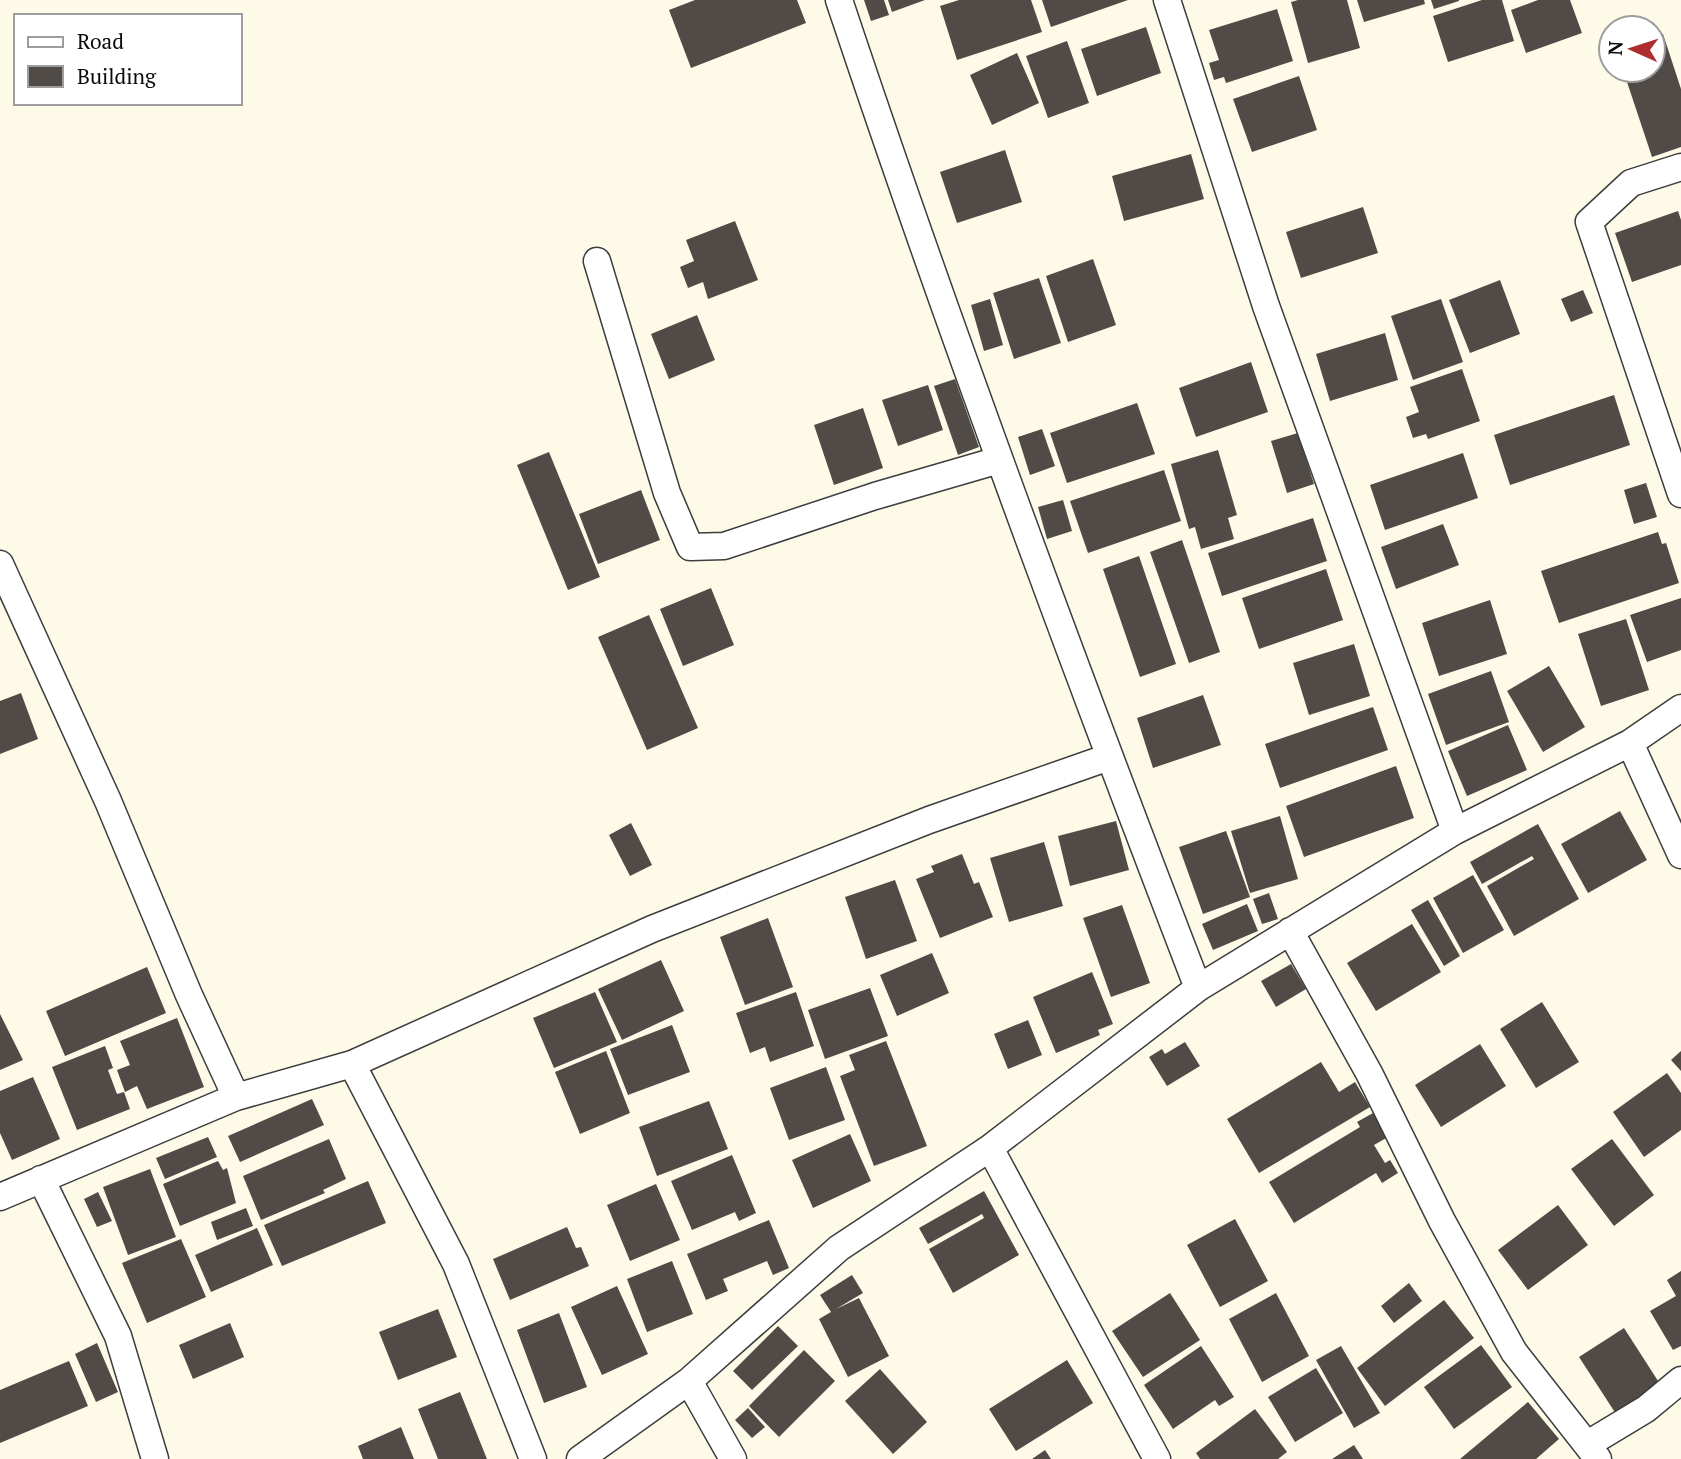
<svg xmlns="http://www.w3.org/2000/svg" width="1681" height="1459" viewBox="0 0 1681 1459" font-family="'PT Serif',serif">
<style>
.building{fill:#514b47}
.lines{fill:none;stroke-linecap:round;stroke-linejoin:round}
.minor-casing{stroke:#3d3d3d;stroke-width:29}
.minor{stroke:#fff;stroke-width:26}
</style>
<rect width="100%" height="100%" fill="#fdfae8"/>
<path class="building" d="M695 0H797L806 23 691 68 669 10Z
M864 0H884L889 15 871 21Z
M888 0H925L892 12Z
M959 0H1031L1042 32 957 60 940 6Z
M1042 0H1128L1051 27Z
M1298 0H1347L1360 48 1308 63 1291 2Z
M1357 0H1424L1425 4 1364 22Z
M1431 0H1459V1L1434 9Z
M1482 0H1502L1514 41 1448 62 1433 16Z
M1538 0H1570L1582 33 1526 53 1511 10Z
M1277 9 1293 61 1226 83 1224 77 1214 80 1209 63 1219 60 1209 30Z
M1146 27 1161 73 1097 96 1081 49Z
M1663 34 1681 89V147L1652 157 1623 70H1653V37Z
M1067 41 1089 103 1048 118 1026 56Z
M1017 53 1039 103 992 125 970 75Z
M1299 76 1317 130 1252 152 1233 99Z
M1005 150 1022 202 957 223 940 172Z
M1191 154 1204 199 1124 221 1112 176Z
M1363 207 1378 253 1301 278 1286 232Z
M1678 211 1681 220V265L1632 282 1615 233Z
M735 221 758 280 708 299 703 282 688 288 680 267 694 261 686 240Z
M1093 259 1116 325 1068 342 1046 276Z
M1039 278 1061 343 1014 359 993 293Z
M1500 280 1520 334 1470 353 1449 300Z
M1583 290 1593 313 1571 322 1561 299Z
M990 299 1003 345 984 351 971 305Z
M1441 299 1463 362 1413 380 1391 316Z
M697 315 715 360 669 379 651 334Z
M1385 333 1398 380 1330 401 1316 354Z
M1251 362 1268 412 1196 437 1179 388Z
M1462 369 1480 421 1428 439 1426 434 1413 438 1406 417 1419 412 1410 387Z
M955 379 979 447 958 455 934 386Z
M928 385 943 430 898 446 882 400Z
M1614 395 1630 445 1510 485 1494 435Z
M1137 403 1155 454 1067 483 1050 433Z
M863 408 883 468 834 485 814 425Z
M1042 429 1055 466 1030 475 1018 437Z
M1298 433 1314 484 1287 493 1271 441Z
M1218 450 1237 515 1228 518 1234 539 1201 549 1195 527 1189 529 1171 464Z
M549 452 600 577 568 590 517 465Z
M1463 453 1478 498 1385 530 1370 485Z
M1164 470 1181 521 1088 553 1070 501Z
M1646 483 1657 517 1634 524 1624 490Z
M641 490 660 540 598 564 579 514Z
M1063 500 1072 531 1047 539 1038 507Z
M1313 518 1327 561 1222 596 1208 553Z
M1443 524 1459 565 1396 589 1381 547Z
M1658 532 1662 544 1666 543 1679 583 1559 623 1541 571Z
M1182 540 1220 652 1189 663 1150 552Z
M1139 556 1176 664 1140 677 1103 569Z
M1326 569 1343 620 1259 649 1242 598Z
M711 588 734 645 683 666 660 609Z
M1681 598V650L1647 662 1630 615Z
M1490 600 1507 654 1439 676 1422 623Z
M649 615 698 728 647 750 598 637Z
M1626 619 1649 690 1601 706 1578 634Z
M1354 644 1370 696 1309 715 1293 663Z
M1549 666 1585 727 1543 752 1507 691Z
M1491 671 1509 722 1446 745 1428 694Z
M21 693 38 739 0 754V701Z
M1203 695 1221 745 1153 768 1137 718Z
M1373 707 1388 750 1280 788 1265 744Z
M1508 725 1527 770 1467 796 1448 751Z
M1396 766 1414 818 1304 857 1286 806Z
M1620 811 1647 860 1588 893 1561 844Z
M1280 816 1298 879 1250 893 1231 831Z
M1116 821 1129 870 1070 886 1058 836Z
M631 823 652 865 630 876 609 835Z
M1538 824 1579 899 1514 936 1487 886 1534 859 1532 856 1482 884 1470 862Z
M1226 831 1250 897 1203 914 1179 847Z
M1044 842 1063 906 1009 922 990 858Z
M962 854 974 884 979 882 993 917 940 938 916 879 934 872 931 866Z
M1473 875 1504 930 1463 953 1433 898Z
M895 880 917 941 866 959 845 897Z
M1269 893 1278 919 1262 924 1253 899Z
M1428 900 1460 956 1444 966 1411 910Z
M1247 904 1258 931 1213 950 1202 924Z
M1122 905 1150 983 1111 997 1083 918Z
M768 918 793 987 745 1005 720 937Z
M1412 924 1441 972 1376 1011 1347 963Z
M932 953 949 993 897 1016 880 975Z
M661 960 684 1011 622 1040 598 989Z
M1291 964 1306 989 1276 1007 1261 981Z
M147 967 166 1013 65 1056 46 1011Z
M1092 972 1113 1024 1098 1030 1100 1035 1056 1053 1033 997Z
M870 988 888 1036 825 1059 808 1010Z
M595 992 617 1042 554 1068 533 1018Z
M796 992 814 1046 770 1062 765 1047 750 1053 736 1013Z
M1542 1002 1579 1062 1536 1088 1500 1029Z
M0 1014 23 1060 0 1070Z
M177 1018 204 1087 147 1109 137 1086 125 1092 117 1070 130 1065 120 1041Z
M1028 1020 1042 1055 1008 1069 994 1034Z
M672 1025 690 1072 628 1095 610 1049Z
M886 1041 927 1146 874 1166 840 1076 855 1070 849 1055Z
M1185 1042 1200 1066 1167 1086 1149 1057 1162 1049 1165 1054Z
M1480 1044 1506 1086 1441 1127 1415 1085Z
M105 1046 113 1068 108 1070 117 1094 124 1092 130 1109 77 1130 52 1067Z
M606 1051 630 1113 580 1134 555 1072Z
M1681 1051V1071L1671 1060Z
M1321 1062 1339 1092 1355 1082 1370 1107 1259 1173 1227 1119Z
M826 1067 845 1120 789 1140 770 1088Z
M1667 1073 1681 1093V1130L1644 1157 1613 1112Z
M33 1077 60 1139 12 1160 0 1133V1091Z
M312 1099 324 1125 240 1162 228 1136Z
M709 1101 728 1149 657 1176 639 1127Z
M1373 1113 1388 1137 1374 1145 1385 1163 1390 1160 1398 1173 1382 1183 1376 1173 1294 1223 1269 1182 1360 1127 1357 1122Z
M850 1134 871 1181 813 1208 792 1160Z
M208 1137 217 1157 165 1179 156 1158Z
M329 1139 346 1179 323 1190 325 1193 261 1220 243 1176Z
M1612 1139 1654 1195 1614 1226 1571 1169Z
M732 1155 756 1213 739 1221 735 1212 692 1230 671 1181Z
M218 1161 223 1170 227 1168 236 1203 180 1226 163 1184Z
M150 1169 176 1237 128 1255 103 1187Z
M368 1181 386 1223 282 1266 264 1225Z
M656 1184 680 1240 630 1261 607 1205Z
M984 1191 1019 1255 953 1293 929 1249 984 1218 982 1214 928 1244 919 1228Z
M98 1192 112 1221 97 1227 84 1199Z
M1558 1205 1588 1245 1528 1290 1498 1250Z
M246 1208 253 1226 217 1240 211 1222Z
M1235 1219 1268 1281 1220 1307 1187 1245Z
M769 1220 789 1268 773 1275 767 1261 723 1279 728 1291 706 1300 687 1254Z
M567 1227 576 1248 581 1247 589 1266 510 1300 493 1259Z
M257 1228 273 1265 211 1292 195 1255Z
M181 1239 206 1297 147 1323 122 1263Z
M672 1261 693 1314 647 1332 627 1279Z
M1681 1271V1346L1673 1350 1650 1311 1676 1296 1667 1280Z
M852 1275 863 1293 836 1309 859 1298 889 1356 848 1377 819 1319 831 1312 820 1295Z
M1409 1283 1422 1301 1394 1323 1381 1306Z
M617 1286 648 1354 602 1375 571 1307Z
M1170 1293 1200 1340 1143 1377 1112 1331Z
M1276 1293 1309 1356 1262 1382 1229 1319Z
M1444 1300 1474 1338 1385 1406 1357 1368Z
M438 1309 457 1357 398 1380 379 1332Z
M559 1313 587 1387 544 1403 517 1330Z
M230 1323 244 1357 193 1379 179 1345Z
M778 1326 798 1346 752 1390 733 1371Z
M1624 1328 1660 1384 1616 1414 1579 1357Z
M97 1343 118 1392 96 1402 75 1354Z
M1481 1345 1512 1387 1454 1429 1424 1387Z
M1201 1346 1234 1397 1219 1406 1215 1400 1173 1429 1144 1385Z
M1341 1346 1380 1413 1354 1428 1316 1360Z
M804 1350 835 1381 779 1437 749 1406Z
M1067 1360 1093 1403 1016 1451 989 1409Z
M69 1361 88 1406 0 1443V1390Z
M1316 1368 1343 1413 1295 1442 1268 1397Z
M880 1369 927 1422 893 1454 845 1401Z
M460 1392 487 1459H438L418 1409Z
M1528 1402 1559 1439 1536 1459H1460Z
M748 1408 765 1427 752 1438 735 1420Z
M1255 1409 1287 1452 1278 1459H1200L1196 1453Z
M401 1427 414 1459H363L358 1446Z
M1354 1445 1363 1459H1332Z
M1045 1450 1051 1459H1032Z"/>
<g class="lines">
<g class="minor-casing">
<path id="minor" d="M839 0C950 333 1072 661 1198 988
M1167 0 1266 306 1455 831
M1681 167 1631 183 1589 222 1681 494
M597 261 667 493 690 547 724 546 875 496 999 460
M0 564 108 801 189 995 236 1097
M1630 743 1681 855
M1290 931 1369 1073 1442 1221 1514 1352 1598 1459
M352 1064 456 1264 533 1459
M990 1148 1157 1459
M41 1179 118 1336 155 1459
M0 1197 236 1097 352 1064 652 929 929 820 1109 757
M689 1381 733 1459
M1588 1444 1646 1409 1681 1380
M580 1459 689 1381 839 1248 990 1148 1198 988 1455 831 1630 743 1681 708"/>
</g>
<use href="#minor" class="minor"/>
</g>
<rect x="14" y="14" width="228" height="91" fill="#ffffff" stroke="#9d9d9d" stroke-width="2"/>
<rect x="28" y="37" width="35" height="10" fill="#ffffff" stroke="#9d9d9d" stroke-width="2"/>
<text x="77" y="49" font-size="21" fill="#0a0a0a">Road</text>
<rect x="28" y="66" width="35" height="21" fill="#514b47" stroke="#9d9d9d" stroke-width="2"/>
<text x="77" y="84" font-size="21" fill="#0a0a0a">Building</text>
<g transform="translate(1632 49) rotate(273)"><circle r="33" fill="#ffffff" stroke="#9d9d9d" stroke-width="2"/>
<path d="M0-5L12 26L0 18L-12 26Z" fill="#ae2d2e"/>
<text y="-10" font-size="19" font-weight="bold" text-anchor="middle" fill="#0a0a0a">N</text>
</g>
</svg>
